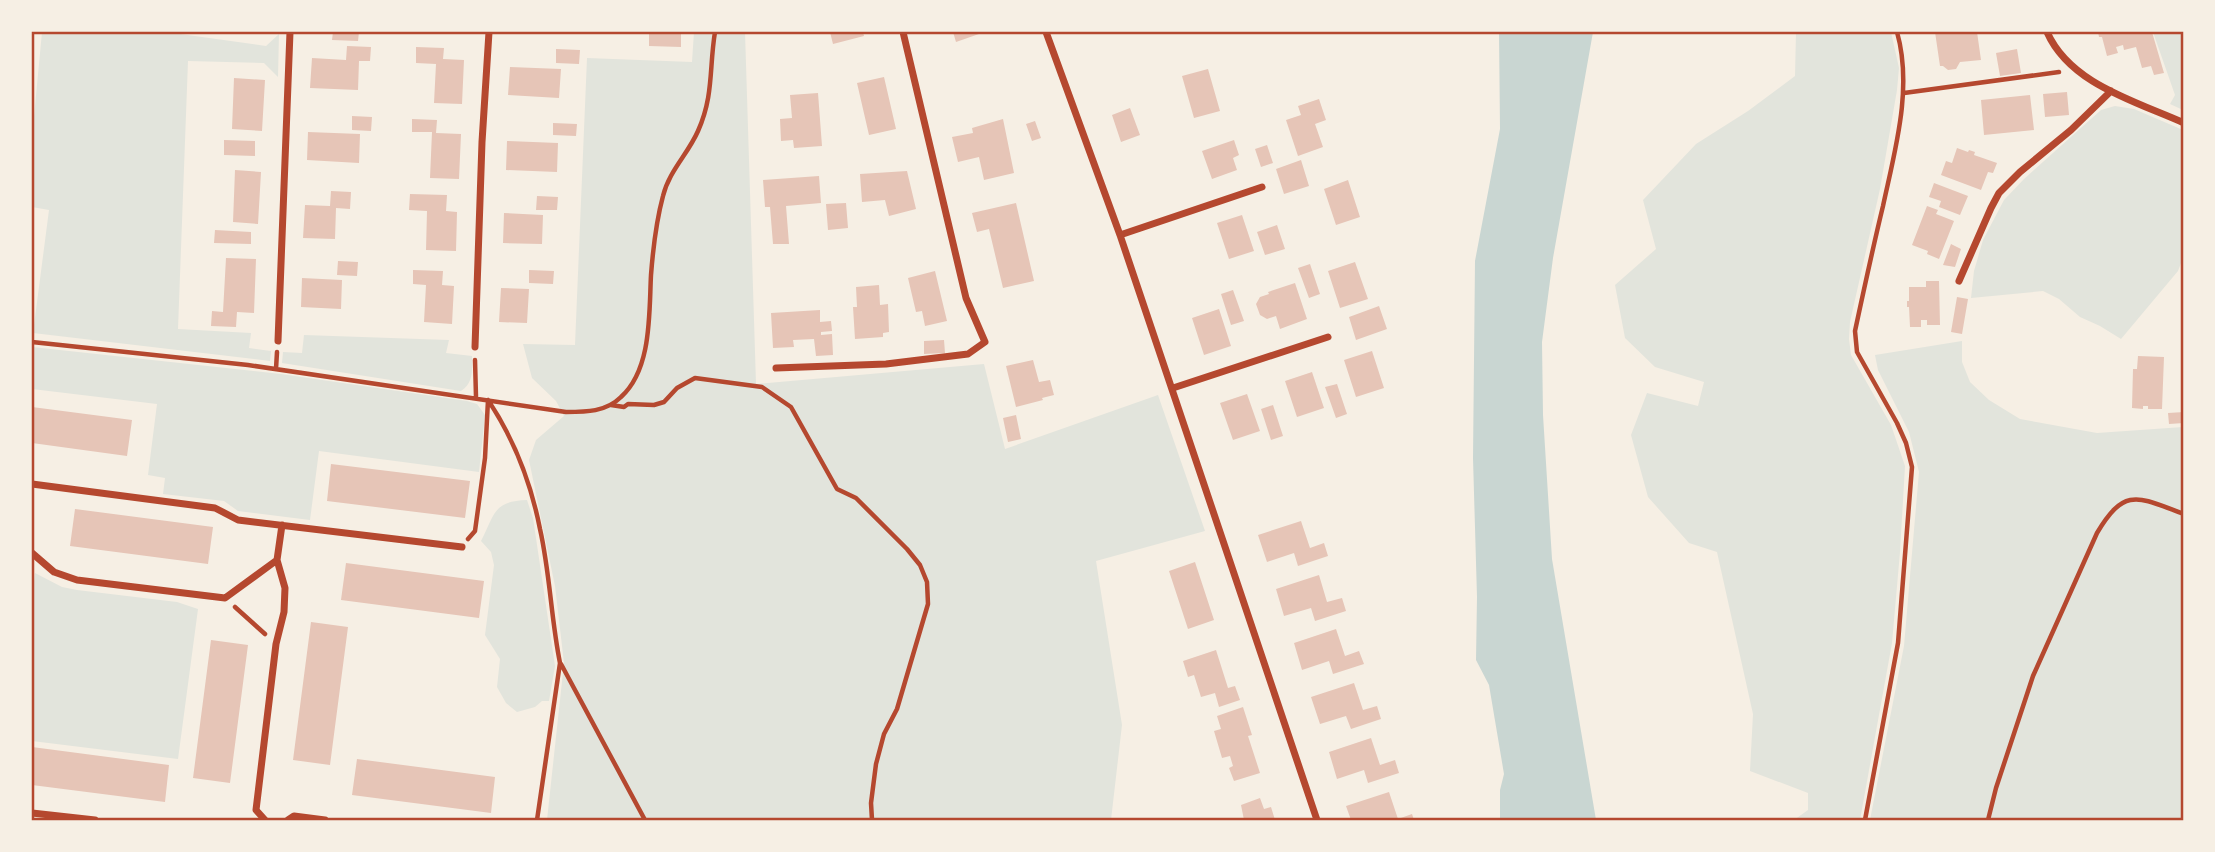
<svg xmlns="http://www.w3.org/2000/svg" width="2215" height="852" viewBox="0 0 2215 852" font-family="Karla,sans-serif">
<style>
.green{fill:#e2e4dc}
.water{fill:#c9d6d2}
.building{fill:#e6c5b7}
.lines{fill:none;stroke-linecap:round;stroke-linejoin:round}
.path{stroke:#b5482f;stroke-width:4.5}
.minor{stroke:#b5482f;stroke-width:7}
.neatline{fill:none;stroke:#b5482f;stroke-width:2.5}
</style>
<rect width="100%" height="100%" fill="#f6efe4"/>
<path class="green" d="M42 32H166L266 46 279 34 278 77 264 63 188 61 178 329 251 333 249 348 271 351 270 361 33 333 49 210 32 207V138Z
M694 32H745L756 384 984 364 1005 449 1158 395 1205 531 1096 561 1122 725 1111 820H547L564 663 555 586 529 460 536 440 564 416 556 401 532 378 523 344 575 345 587 58 692 62Z
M1796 32H1891L1899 68 1897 90 1880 189 1850 322 1849 339 1851 355 1891 425 1905 466 1900 552 1892 643 1860 820H1794L1808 810V793L1750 771 1753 714 1717 552 1689 543 1648 497 1631 435 1647 393 1698 406 1704 382 1655 367 1625 338 1615 285 1656 249 1643 200 1696 144 1748 111 1795 76Z
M2153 32H2183V110L2170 104 2175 95Z
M2115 106 2134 109 2183 130 2184 255 2178 271 2121 339 2100 326 2080 317 2059 299 2043 291 1971 298 1974 271 1983 240 2004 200 2024 179 2101 110Z
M304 335 449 340 446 353 472 356C472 369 474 383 461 391L282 363 283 352 302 353Z
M1962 341V362L1970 382 1989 400 2020 419 2097 433 2183 427V820H1870L1904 646 1919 472 1909 432 1878 370 1875 355Z
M32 347 281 374 467 401 477 404 485 415 479 472 319 451 310 520 238 511 224 501 163 494 165 478 148 475 157 404 32 389Z
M527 500 533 518 555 666 549 701H542L535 707 517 712 506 703 497 687 500 659 485 635 494 565 491 552 481 541C495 514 493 501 527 500Z
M35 573 62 587 77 590 177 602 198 609 178 759 32 741V600Z"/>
<path class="water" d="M1499 32H1593L1553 258 1542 342 1543 415 1552 559 1596 820H1500V790L1504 774 1489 685 1476 660 1477 597 1473 458 1475 261 1500 129Z"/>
<path class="building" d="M333 32H359L358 41 332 40Z
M649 32H681V47L649 46Z
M830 32H863L864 36 833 44Z
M953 32H978L979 34 956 42Z
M1935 32H1977L1981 60 1960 62 1956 69 1948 70 1943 66H1940Z
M2098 32H2132L2133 33 2152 32 2164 73 2154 75 2151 66 2142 68 2136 47 2124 50 2123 45 2116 47 2118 53 2107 56 2102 37H2099Z
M347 46 371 47 370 61H359L358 90 310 88 312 58 346 60Z
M416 47 444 48 443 59 464 60 462 104 434 103 436 64 416 63Z
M556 49 580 50 579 64 556 63Z
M2017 49 2021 73 2000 76 1996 53Z
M510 67 561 69 559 98 508 95Z
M1208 69 1220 111 1194 118 1182 76Z
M884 77 896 129 869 135 857 83Z
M234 78 265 80 262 131 232 129Z
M2067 92 2069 115 2045 117 2043 94Z
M818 93 822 146 794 148 793 140 781 141 780 119 792 118 790 95Z
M2030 95 2034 130 1984 135 1981 100Z
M1319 99 1326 120 1315 124 1323 147 1298 156 1286 120 1301 115 1298 106Z
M1130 108 1140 135 1121 142 1112 115Z
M352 116 372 117 371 131 352 130Z
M412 119 437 120 436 133 461 134 459 179 430 178 432 132H412Z
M1003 119 1014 173 984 180 979 157 958 162 952 137 973 133 972 128Z
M1035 121 1041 138 1032 141 1026 124Z
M553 123 577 124 576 136 553 135Z
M308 132 360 134 359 163 307 160Z
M224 140 255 141V156L224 155Z
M1234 140 1239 155 1233 158 1237 170 1212 179 1202 151Z
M507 141 558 143 557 172 506 170Z
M1267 145 1273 163 1261 167 1255 149Z
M1957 148 1968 152 1969 150 1975 152 1974 155 1997 163 1993 173 1988 172 1981 190 1941 175 1946 161 1952 163Z
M1301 160 1309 186 1284 194 1276 169Z
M235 170 261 172 258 224 233 222Z
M907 171 916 209 889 216 885 200 862 202 860 174Z
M819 176 821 203 786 206 789 244H773L770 207H765L763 180Z
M1348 180 1360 217 1336 225 1324 189Z
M1934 183 1968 196 1960 215 1939 207 1941 201 1929 197Z
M331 191 351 192 350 209 336 208 335 239 303 238 305 205 330 206Z
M410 194 447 195 446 211 457 212 456 251 426 250 427 211 409 210Z
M537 196 558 197 557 210H536Z
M846 203 848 228 828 230 826 204Z
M1016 203 1034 281 1003 288 989 229 977 232 972 213Z
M1927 206 1938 210 1936 214 1954 221 1939 259 1927 254 1928 251 1912 245Z
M504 213 543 215 542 244 503 243Z
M1242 215 1254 251 1229 259 1217 223Z
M1277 225 1285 249 1265 255 1257 232Z
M215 230 251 232V244L214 243Z
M1951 244 1961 249 1955 267 1943 265Z
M226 258 256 259 254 313 237 312 236 327 211 326 212 311 223 312Z
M338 261 358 262 357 276 337 275Z
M1355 262 1368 299 1340 308 1328 271Z
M1310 264 1320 294 1309 298 1298 268Z
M413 270 443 271 442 285 454 286 452 324 424 322 426 285 413 284Z
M529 270 554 271 553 284 529 283Z
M935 271 947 321 925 326 922 311 916 312 908 278Z
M302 278 342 280 341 309 301 307Z
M1926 281H1939L1940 325H1927V320H1921V327H1910L1909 307H1907V301H1909V287H1926Z
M1295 283 1307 319 1280 329 1276 316 1267 319 1260 315 1256 304 1260 297 1269 294 1268 292Z
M879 285 880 305 888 304 889 332 883 333V337L855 339 853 307H857L856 287Z
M501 288 529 289 527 323 499 322Z
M1233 290 1244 321 1231 325 1221 294Z
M1957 297 1968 299 1962 334 1951 332Z
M1379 306 1387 329 1356 340 1349 317Z
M1219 309 1231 346 1204 355 1192 318Z
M820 310V322L831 321 832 331 821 332V335L832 334 833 355 816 356 814 339 793 340 794 347 773 348 771 313Z
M944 340 945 353 924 354V341Z
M1372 351 1384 388 1356 397 1344 360Z
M2138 356 2164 357 2162 409H2148V406H2143V409L2132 408 2133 369H2137Z
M1033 360 1039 382 1050 380 1054 395 1042 398 1043 400 1016 407 1006 366Z
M1312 372 1324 408 1297 417 1285 381Z
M1337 384 1347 414 1336 418 1325 387Z
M1247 394 1260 431 1233 440 1220 403Z
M1273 405 1283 436 1271 440 1261 409Z
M32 407 132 420 127 456 32 443Z
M2184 412V423L2169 424 2168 413Z
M1016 415 1021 439 1008 442 1003 418Z
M331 464 470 481 465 518 327 501Z
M75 509 213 527 208 564 70 546Z
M1301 521 1310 548 1324 543 1328 556 1298 566 1294 553 1267 562 1258 535Z
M1195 562 1214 620 1188 629 1169 571Z
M346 563 484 581 479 618 341 600Z
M1319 575 1327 602 1342 598 1346 611 1315 621 1311 608 1284 616 1276 589Z
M311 622 348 627 330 765 293 760Z
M1336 629 1345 656 1359 651 1364 664 1333 674 1329 661 1302 670 1294 643Z
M211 640 248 645 230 783 193 778Z
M1216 650 1228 688 1235 686 1240 700 1219 707 1215 693 1201 697 1194 675 1188 677 1183 661Z
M1354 683 1363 710 1377 706 1381 719 1351 729 1346 716 1320 724 1311 697Z
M1243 707 1252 735 1248 736 1260 773 1234 781 1229 768 1233 766 1230 756 1222 758 1214 731 1221 729 1217 716Z
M1371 738 1380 765 1395 760 1399 773 1368 783 1364 770 1337 779 1329 752Z
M32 747 169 765 165 802 32 785Z
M357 759 495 777 491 813 352 795Z
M1389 792 1398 819 1412 814 1414 820H1351L1346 806Z
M1260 798 1264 809 1271 807 1275 820H1244L1241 805Z"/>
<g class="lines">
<path class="path" d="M1904 93 2059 72
M32 342 248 365 566 412C586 412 606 412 621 397 652 369 649 313 651 275 653 249 656 222 663 196 669 171 688 154 698 131 714 95 709 68 715 32
M475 360 476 397
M276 369 277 352
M488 400C514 439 531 483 540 529 550 573 551 619 560 663L537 820
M611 405 624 407 628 404 654 405 664 402 677 388 695 378 762 387 791 407 837 489 856 498 907 549 920 565 927 582 928 604 897 709 884 734 876 764 871 803 872 820
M468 539 475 531 485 458 488 400
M235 607 265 634
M561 664 645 820
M1865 820 1898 643 1912 467 1906 443 1897 423 1857 352 1855 331C1864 289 1873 247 1883 206 1895 150 1913 88 1897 32
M1988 820 1996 788 2033 676 2097 533C2125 486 2138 497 2184 514"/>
<path class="minor" d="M1046 32 1120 235 1317 820
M2047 32C2070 84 2135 101 2184 123
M1120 235 1262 187
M1959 281 1991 208 1999 193 2020 172 2071 130 2111 91
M278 341 290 32
M475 347 482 142 489 32
M776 368 886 364 968 354 985 342 966 298 903 32
M1173 388 1328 337
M32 484 215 508 238 520 462 547
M32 553 54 572 77 580 225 598 277 560 282 525
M32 813 95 820
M265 820 256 810 276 644 284 612 285 588 277 560
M288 820 294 816 325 820"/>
</g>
<rect width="2215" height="852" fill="none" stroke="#f6efe4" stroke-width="66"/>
<rect x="33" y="33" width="2149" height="786" class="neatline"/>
</svg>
